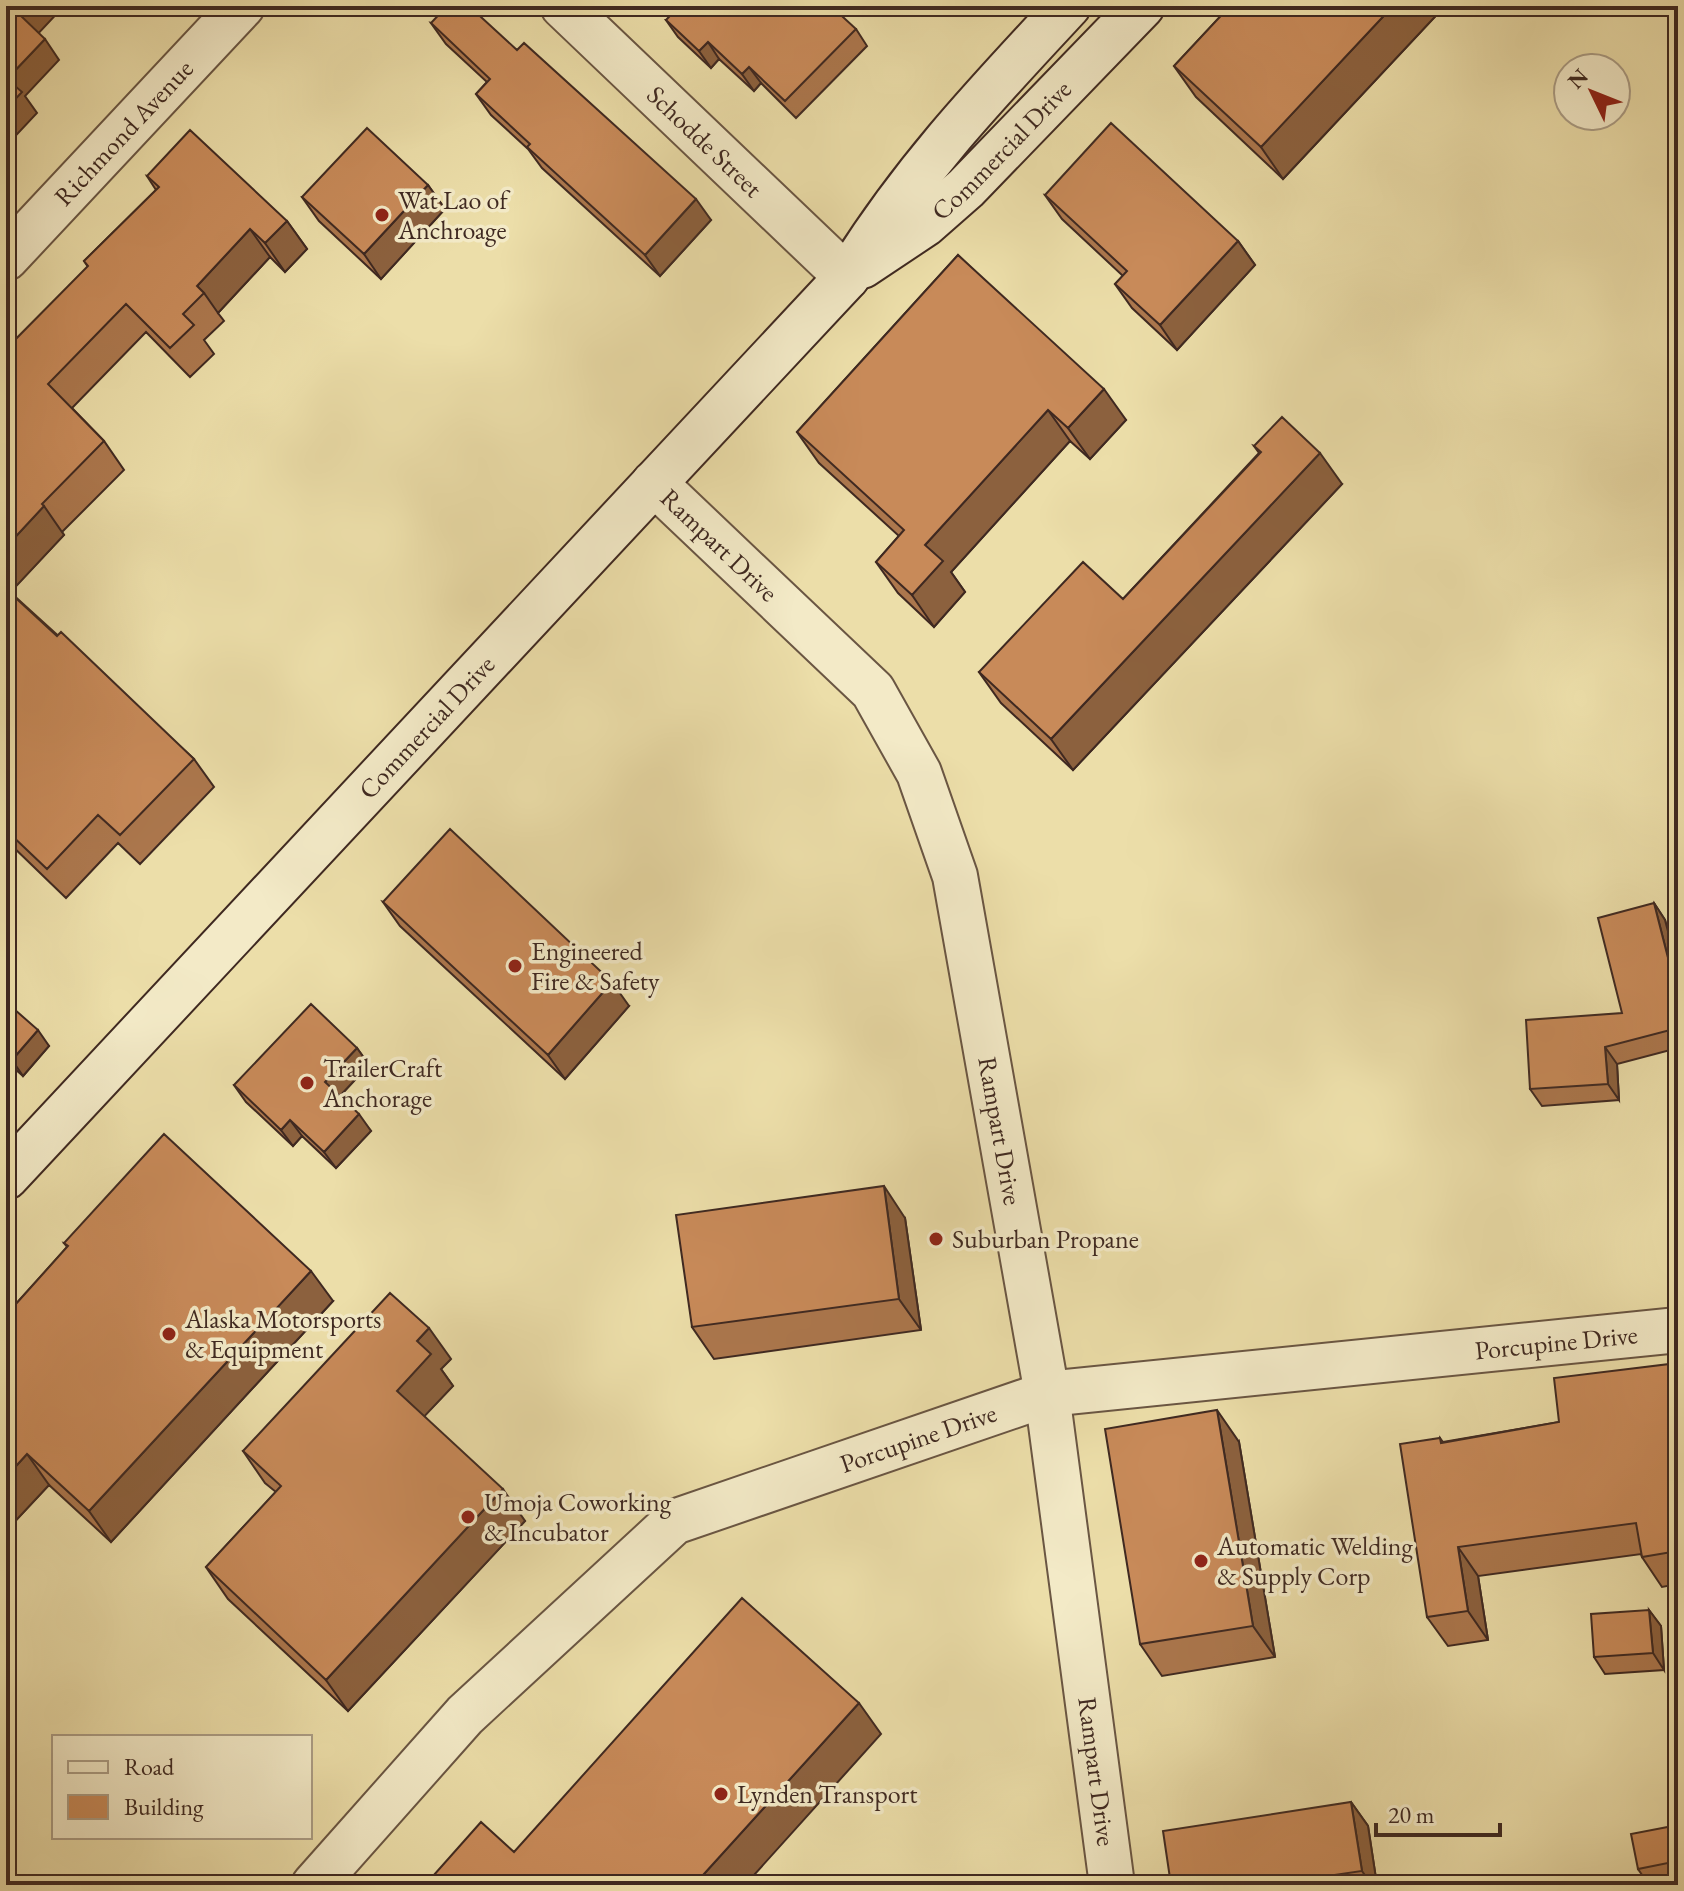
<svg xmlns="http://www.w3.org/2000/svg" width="1684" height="1891" viewBox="0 0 1684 1891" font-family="'EB Garamond',serif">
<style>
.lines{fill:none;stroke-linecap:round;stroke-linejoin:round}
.minor-casing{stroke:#6a5643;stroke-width:48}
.secondary-casing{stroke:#3f2921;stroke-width:48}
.minor{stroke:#f3eac7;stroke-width:44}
.secondary{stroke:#f3eac7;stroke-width:44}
.wall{fill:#ac774d;stroke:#3f2921;stroke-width:2}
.shaded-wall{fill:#8c613e;stroke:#3f2921;stroke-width:2}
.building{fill:#c88a59;stroke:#3f2921;stroke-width:2}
.poi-dot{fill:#8f2418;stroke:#f3eac7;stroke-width:3}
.labels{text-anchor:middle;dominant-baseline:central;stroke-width:7;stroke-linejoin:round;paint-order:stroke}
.street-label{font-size:26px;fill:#3f2921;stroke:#f3eac7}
.poi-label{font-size:26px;fill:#3f2921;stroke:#f3eac7;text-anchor:start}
</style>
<rect width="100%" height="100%" fill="#ecdea9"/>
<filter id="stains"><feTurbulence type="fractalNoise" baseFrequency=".0025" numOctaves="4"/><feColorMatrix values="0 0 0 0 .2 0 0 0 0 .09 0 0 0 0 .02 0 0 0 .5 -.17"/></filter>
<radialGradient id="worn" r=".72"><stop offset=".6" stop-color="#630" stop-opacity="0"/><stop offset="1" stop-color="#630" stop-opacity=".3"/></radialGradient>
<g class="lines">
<g class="minor-casing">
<g id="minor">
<path id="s1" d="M563 6 847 277"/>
<path id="s2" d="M6 258 242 6"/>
<path id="s3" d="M654 483 873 691 919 773 955 876 1047 1394 1112 1885"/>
<path id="s4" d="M314 1885 465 1715 674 1522 1047 1394 1678 1330"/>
</g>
</g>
<g class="secondary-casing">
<g id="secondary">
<path id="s5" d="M862 266 925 224 966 188 1142 6"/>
<path id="s6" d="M6 1177 847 277C911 173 985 95 1068 6"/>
</g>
</g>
<use href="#minor" class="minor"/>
<use href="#secondary" class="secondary"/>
</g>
<path class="wall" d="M1230 6H1445L1283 179 1196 97 1174 66Z
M666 20 856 29 867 46 796 118 761 83 754 91 719 59 711 68 678 37Z
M431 23 517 50 711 220 660 276 542 168 528 149 491 115 476 94 487 82 446 44Z
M147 176 287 221 307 249 285 272 270 257 218 313 224 321 204 340 214 354 190 377 146 332 72 408 104 441 124 470 62 532 64 535 10 592 194 759 214 787 140 864 118 843 66 898 6 840V349L88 267 84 261 156 190Z
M428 185 445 209 381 279 319 221 302 197Z
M1045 195 1238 241 1255 265 1177 350 1132 308 1115 284 1123 276 1062 219Z
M958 255 1126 420 1090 459 1070 441 951 572 965 592 934 627 898 593 876 562 899 536 819 463 797 432Z
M1254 446 1342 484 1073 770 1001 703 979 672 1123 599 1259 453Z
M383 902 629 1006 565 1079 400 926Z
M1654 903 1665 920 1678 969V1048L1617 1064 1619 1100 1542 1106 1530 1089 1622 1013Z
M6 1002 49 1046 23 1076 6 1061Z
M357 1048 369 1065 340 1096 371 1131 336 1168 302 1136 293 1146 246 1102 234 1085Z
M905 1218 921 1330 714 1359 692 1327Z
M64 1243 333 1301 111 1542 49 1485 6 1531V1315L67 1247Z
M451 1359 441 1369 453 1386 424 1416 525 1521 348 1711 228 1599 206 1567 276 1492 265 1483 243 1451Z
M1678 1363V1584L1662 1587 1642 1557 1641 1554 1478 1576 1488 1640 1448 1646 1427 1617 1440 1438 1443 1442 1559 1422Z
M1239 1442 1275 1657 1162 1676 1140 1644Z
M1649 1610 1661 1626 1664 1670 1605 1674 1594 1657Z
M1351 1802 1368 1826 1377 1885H1171Z
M1678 1825V1880L1649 1885 1638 1869Z"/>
<path class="shaded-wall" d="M30 6H64L35 37 21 16Z
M1393 6H1445L1283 179 1261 147Z
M45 39 59 60 25 96 37 113 6 146 7 79Z
M708 42 719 59 711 68 699 51Z
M749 67 761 83 754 91 742 74Z
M428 185 445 209 381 279 364 254Z
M696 199 711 220 660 276 645 255Z
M287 221 307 249 285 272 265 243Z
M250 229 270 257 218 313 204 293 197 286Z
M1238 241 1255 265 1177 350 1160 325Z
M1104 389 1126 420 1090 459 1068 428Z
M1048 410 1070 441 951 572 965 592 934 627 912 595 925 545Z
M1320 453 1342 484 1073 770 1051 739Z
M44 506 64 535 6 597V547Z
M1654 903 1665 920 1678 969V997Z
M612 982 629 1006 565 1079 548 1055Z
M38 1030 49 1046 23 1076 12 1060Z
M1605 1047 1617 1064 1619 1100 1608 1084Z
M357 1048 369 1065 337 1099 325 1082Z
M359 1114 371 1131 336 1168 324 1152Z
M290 1120 302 1136 293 1146 281 1130Z
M884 1186 905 1218 921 1330 899 1299Z
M311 1271 333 1301 111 1542 89 1511Z
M429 1328 451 1359 441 1369 453 1386 419 1422 397 1391 417 1341Z
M1217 1410 1239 1442 1275 1657 1253 1626Z
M27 1454 49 1485 6 1531V1477Z
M503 1489 525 1521 348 1711 326 1680Z
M1458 1547 1478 1576 1488 1640 1468 1611Z
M1649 1610 1661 1626 1664 1670 1653 1653Z
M859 1703 881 1734 745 1885H694Z
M1351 1802 1368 1826 1377 1885H1372L1362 1871Z"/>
<path class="building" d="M6 6H30L21 16 45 39 7 79 22 92 6 109Z
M447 6H469L517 50 524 43 696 199 645 255 527 147 530 144 476 94 490 79 431 23Z
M679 6H831L856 29 785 101 749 67 742 74 708 42 699 51 666 20Z
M1230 6H1393L1261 147 1174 66Z
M1111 123 1238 241 1160 325 1115 284 1127 271 1045 195Z
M367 128 428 185 364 254 302 197Z
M190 130 287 221 265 243 250 229 197 286 204 293 183 314 194 325 170 348 126 304 48 384 104 441 42 504 44 506 6 547V349L88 266 84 261 159 187 147 176Z
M958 255 1104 389 1068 428 1048 410 925 545 943 561 912 595 876 562 904 530 797 432Z
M1282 417 1320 453 1051 739 979 672 1083 562 1123 599 1261 452 1254 446Z
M6 589 57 636 61 632 194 759 120 835 98 815 47 869 6 830Z
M450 829 612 982 548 1055 383 902Z
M1654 903 1678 997V1028L1605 1047 1608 1084 1530 1089 1526 1020 1622 1013 1598 918Z
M6 1002 38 1030 12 1060 6 1055Z
M311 1004 357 1048 325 1082 359 1114 324 1152 290 1120 281 1130 234 1085Z
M164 1134 311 1271 89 1511 27 1454 6 1477V1315L68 1246 64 1243Z
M884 1186 899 1299 692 1327 676 1215Z
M390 1293 429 1328 417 1341 431 1354 397 1391 503 1489 326 1680 206 1567 281 1486 243 1451Z
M1678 1363V1551L1642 1557 1636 1523 1458 1547 1468 1611 1427 1617 1400 1444 1440 1438 1441 1443 1559 1422 1554 1378Z
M1217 1410 1253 1626 1140 1644 1105 1429Z
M742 1598 859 1703 694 1885H425L481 1822 514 1852Z
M1649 1610 1653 1653 1594 1657 1591 1614Z
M1351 1802 1362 1871 1286 1882 1287 1885H1171L1163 1831Z
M1678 1825V1861L1638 1869 1631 1834Z"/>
<g class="poi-dot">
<circle cx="382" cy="215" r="8"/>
<circle cx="515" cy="966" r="8"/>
<circle cx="307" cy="1083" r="8"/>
<circle cx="936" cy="1239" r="8"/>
<circle cx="169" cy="1334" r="8"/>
<circle cx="468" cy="1517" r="8"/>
<circle cx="1201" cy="1561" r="8"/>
<circle cx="721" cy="1794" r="8"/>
</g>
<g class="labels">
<g class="street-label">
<text stroke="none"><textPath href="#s2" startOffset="172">Richmond Avenue</textPath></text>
<text stroke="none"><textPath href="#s1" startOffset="196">Schodde Street</textPath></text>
<text stroke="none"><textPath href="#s5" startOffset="182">Commercial Drive</textPath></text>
<text stroke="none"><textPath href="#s3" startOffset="90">Rampart Drive</textPath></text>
<text stroke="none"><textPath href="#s6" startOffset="616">Commercial Drive</textPath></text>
<text stroke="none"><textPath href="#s3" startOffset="764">Rampart Drive</textPath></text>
<text stroke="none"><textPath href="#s4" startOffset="1418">Porcupine Drive</textPath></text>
<text stroke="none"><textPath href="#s4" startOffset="770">Porcupine Drive</textPath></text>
<text stroke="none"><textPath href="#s3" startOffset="1412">Rampart Drive</textPath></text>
</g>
<g class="poi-label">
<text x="398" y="200">Wat Lao of<tspan x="398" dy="30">Anchroage</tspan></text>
<text x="531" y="951">Engineered<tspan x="531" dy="30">Fire &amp; Safety</tspan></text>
<text x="323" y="1068">TrailerCraft<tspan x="323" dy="30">Anchorage</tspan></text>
<text x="952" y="1239">Suburban Propane</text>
<text x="185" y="1319">Alaska Motorsports<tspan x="185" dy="30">&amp; Equipment</tspan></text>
<text x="484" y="1502">Umoja Coworking<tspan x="484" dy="30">&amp; Incubator</tspan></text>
<text x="1217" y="1546">Automatic Welding<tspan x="1217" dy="30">&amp; Supply Corp</tspan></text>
<text x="737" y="1794">Lynden Transport</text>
</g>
</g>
<rect width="1684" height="1891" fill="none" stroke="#ecdea9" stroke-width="32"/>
<rect x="8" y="8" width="1668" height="1875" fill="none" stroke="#3f2921" stroke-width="4"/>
<rect x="16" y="16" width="1652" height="1859" fill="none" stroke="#3f2921" stroke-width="2"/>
<rect x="52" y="1735" width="260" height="104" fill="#f3eac7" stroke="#ab9d85" stroke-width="2"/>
<rect x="68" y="1761" width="40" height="12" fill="#f3eac7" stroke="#ab9d85" stroke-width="2"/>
<text x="124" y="1775" font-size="24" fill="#3f2921">Road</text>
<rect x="68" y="1795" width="40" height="24" fill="#c88a59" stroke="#ab9d85" stroke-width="2"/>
<text x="124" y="1815" font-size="24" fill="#3f2921">Building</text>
<g transform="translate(1592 92) rotate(313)"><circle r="38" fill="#f3eac7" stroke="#ab9d85" stroke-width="2"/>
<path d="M0-6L14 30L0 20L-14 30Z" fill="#8f2418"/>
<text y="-12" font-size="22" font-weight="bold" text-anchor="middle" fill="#3f2921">N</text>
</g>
<path d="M1376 1823v12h124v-12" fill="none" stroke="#3f2921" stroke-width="4"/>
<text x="1388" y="1823" font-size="24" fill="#3f2921" stroke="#f3eac7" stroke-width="6" paint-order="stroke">20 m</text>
<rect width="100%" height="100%" filter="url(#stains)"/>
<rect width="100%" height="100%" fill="url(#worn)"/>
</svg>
